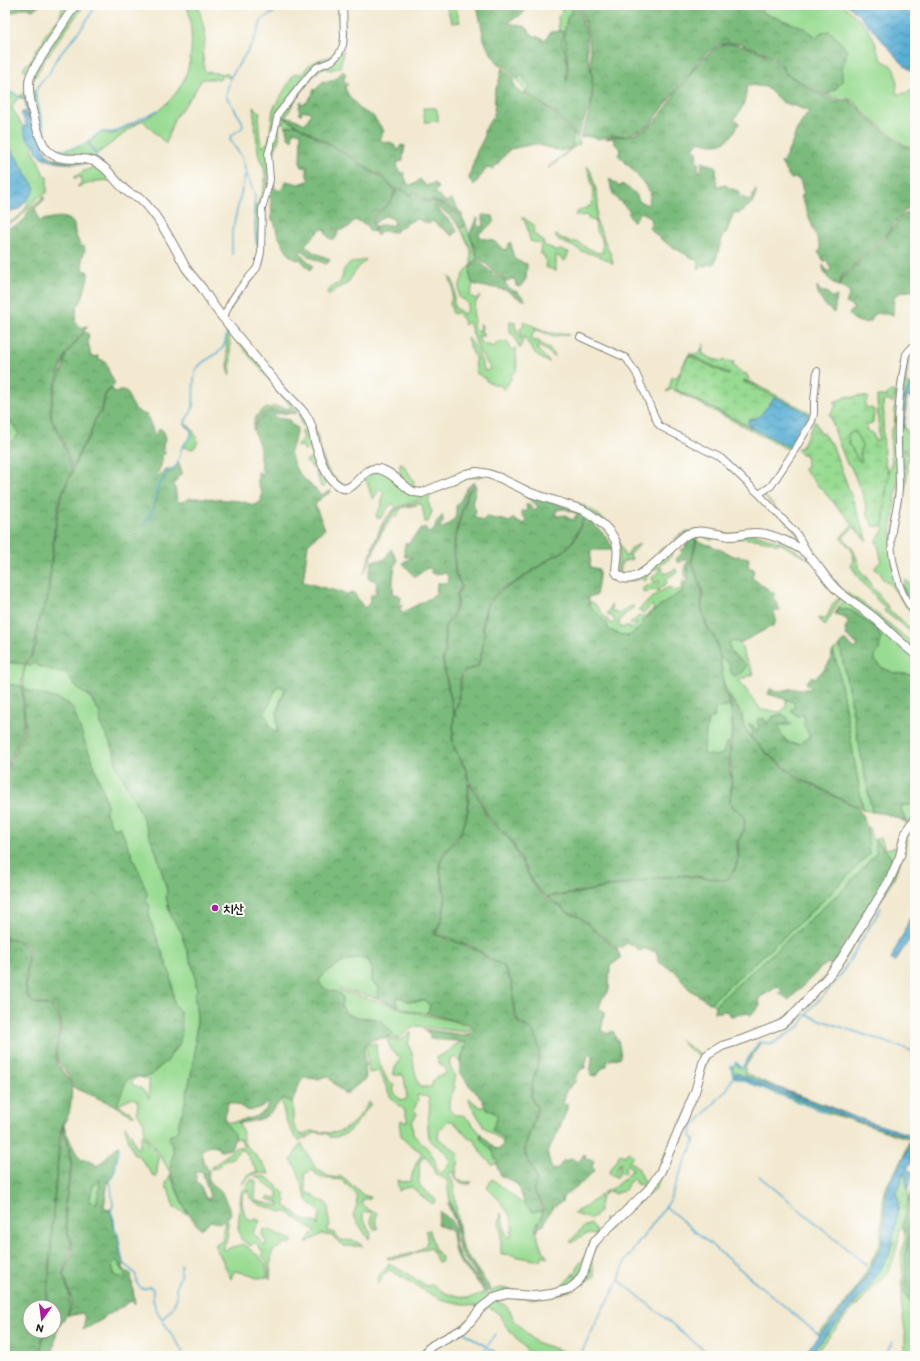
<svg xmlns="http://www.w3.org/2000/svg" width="920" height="1361" viewBox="0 0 920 1361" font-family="Itim,'Poor Story',sans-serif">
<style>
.grass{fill:#98db92;stroke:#5a7c57;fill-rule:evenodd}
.forest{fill:url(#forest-crowns);stroke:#4b6c4c;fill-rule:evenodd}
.wetland{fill:url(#wetland-marsh);stroke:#5a7c57;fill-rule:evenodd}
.water{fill:url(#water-waves);stroke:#3a6678}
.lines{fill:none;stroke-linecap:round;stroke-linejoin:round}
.stream{stroke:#58afd5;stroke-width:1.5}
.street-casing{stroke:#878276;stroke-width:8}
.secondary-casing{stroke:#878276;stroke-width:10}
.street{stroke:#fff;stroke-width:6}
.secondary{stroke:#fff;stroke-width:8}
.poi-dot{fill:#b5179e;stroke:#fdfcf7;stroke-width:1.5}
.labels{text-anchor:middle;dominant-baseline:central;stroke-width:4;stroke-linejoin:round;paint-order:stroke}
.poi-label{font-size:13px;font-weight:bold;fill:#1c1c1c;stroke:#fdfcf7;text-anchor:start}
</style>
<defs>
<pattern id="forest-crowns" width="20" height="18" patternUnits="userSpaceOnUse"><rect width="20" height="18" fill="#7abb7c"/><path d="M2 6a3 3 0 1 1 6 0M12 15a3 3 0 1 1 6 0" fill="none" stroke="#639765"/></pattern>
<pattern id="wetland-marsh" width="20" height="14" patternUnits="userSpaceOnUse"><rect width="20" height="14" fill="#98db92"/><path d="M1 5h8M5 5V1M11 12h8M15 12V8" fill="none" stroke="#82bb7d"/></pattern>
<pattern id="water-waves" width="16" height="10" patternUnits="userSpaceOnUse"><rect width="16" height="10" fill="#58afd5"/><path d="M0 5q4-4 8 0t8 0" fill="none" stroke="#488eac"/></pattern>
</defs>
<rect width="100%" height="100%" fill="#fdfcf7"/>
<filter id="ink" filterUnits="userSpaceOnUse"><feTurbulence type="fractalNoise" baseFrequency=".025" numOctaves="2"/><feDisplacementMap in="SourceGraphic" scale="8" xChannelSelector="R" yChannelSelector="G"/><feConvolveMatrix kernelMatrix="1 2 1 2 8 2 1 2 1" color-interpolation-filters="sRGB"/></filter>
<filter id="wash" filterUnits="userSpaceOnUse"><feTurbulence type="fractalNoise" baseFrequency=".012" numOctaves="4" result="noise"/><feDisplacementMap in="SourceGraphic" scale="16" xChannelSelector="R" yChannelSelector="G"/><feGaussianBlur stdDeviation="0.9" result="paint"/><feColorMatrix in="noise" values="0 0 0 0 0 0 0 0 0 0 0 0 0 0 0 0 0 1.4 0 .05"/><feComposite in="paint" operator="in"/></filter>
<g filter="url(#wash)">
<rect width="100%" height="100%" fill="#f2e9d0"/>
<path class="grass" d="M64 5H74L29 75 23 68 31 60 37 48 43 41 45 35 60 17 61 11Z
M77 5H84L44 61 33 81V74Z
M187 5H198L204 28 205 41 203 53 204 70 207 72 228 74 230 78 221 75V79H202L193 94 174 119 166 144 142 120 97 154 89 143C92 140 96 135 100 133 104 131 106 134 109 134 116 134 126 128 132 125 180 105 197 71 190 20 190 15 188 10 187 5Z
M340 5H342L343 27 341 48 328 60 316 66 277 113 259 246C256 241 254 213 255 206L257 205C265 188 268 179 262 161L260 160 258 152 253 107 260 112C258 123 258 137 263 147L269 141 273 109 294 74H301C305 71 308 65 312 63 323 55 340 61 341 39 341 28 338 17 340 5Z
M446 5H455L460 22 452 23Z
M560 5H575L568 17 565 30 564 37 569 66 568 81H566L567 62 562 42 563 31H559L558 16 562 12Z
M750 5H843C854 14 865 24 873 37 876 43 877 51 880 57 883 62 886 62 890 65 899 70 897 85 896 94 905 94 907 92 915 90V148L903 144 864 113C860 107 853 99 846 98 837 97 837 100 827 95L836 89 842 71 841 67 845 61 805 28 766 14Z
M344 49 340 67 331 70 323 68 320 70 312 77 299 94 285 118 279 114 313 73Z
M522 75 530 88 525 92 517 79Z
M32 90 35 92 40 115 49 148C61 152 77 148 87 143L97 157 95 161 67 158 49 150 32 102Z
M5 91 16 94 19 97 24 92H28C30 106 36 141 45 151 48 156 53 158 58 159 70 162 81 159 93 162 80 162 63 164 52 159 39 153 29 113 28 99L19 97 13 105 12 108 22 125 24 126C23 133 28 142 35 145L32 148 39 162 44 176 47 177V193C29 199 25 222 5 224V223C15 222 26 212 28 202L26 200 35 188 5 139Z
M423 108H436L438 115V121L425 122Z
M279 115 296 125 285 127 284 122 279 123V138L274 153 270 155Z
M574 134 578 139 580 144C569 148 560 162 548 168L573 146 572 140Z
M95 163 112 180 97 181 77 187 81 183 82 177 74 178 83 171 92 168Z
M587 166 591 172 597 193 598 202 596 221 602 233 607 248 611 254 613 264C604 256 592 254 580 251L579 249 560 241 555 237 556 235 569 242H578C583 247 591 249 598 253L600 252 603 253 602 239 596 230 595 220H590L588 218V215L579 216 575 215 577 212 592 205 593 194 594 191Z
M522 217 535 226 533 233 542 240 545 246 552 248 555 252 560 250 569 252 565 261 561 259 560 257 556 255V272L554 270 545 267 546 261 543 254H540L541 245 539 243 530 241 527 226Z
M466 225 477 259 473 262 471 281 473 284 470 296 476 299 480 296 476 302 474 307 475 309 473 312 475 321 473 323 474 328 477 331H480V324L482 325 481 333H484V336H478L480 342 493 347 497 343 505 341 508 343 511 350 516 348 517 370 511 376V379L504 390 500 386 486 381V379L476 373 475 357 469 345 467 338C477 344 480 360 485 371L491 369 479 351 469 323 468 322 464 325 463 320 457 313 453 314 450 303 451 301 453 288 449 276C460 287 451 295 455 308L464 314C467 311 470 304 465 300 463 299 461 299 459 298 459 295 458 291 459 288 460 282 466 268 471 266V249L460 228Z
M363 260H366L357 269 346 285 338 288 328 295 327 292C330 290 332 287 334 285 339 283 336 287 340 282 344 277 341 270 348 265 353 261 358 263 363 260Z
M510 321 515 322V329H517L520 339 521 335 520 328 524 325 523 321H524C531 325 545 333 553 333 560 334 563 332 569 335L553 336 535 329V332L532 335V339L534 341H539C544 347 551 348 555 356H553L546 350 538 346 537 348 539 351 550 362C536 359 530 347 524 336L520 349 514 335 510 333Z
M228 325 298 411C277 410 259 404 253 430 253 413 265 406 280 407 284 407 289 409 292 408L229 331 231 364 230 366 231 372 229 375 226 341Z
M689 354 730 373 729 375 689 356 683 366 675 389 789 447 801 430 743 380 760 387 813 414 793 447 789 450 672 389 667 392 666 391 669 389 672 377H677Z
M909 354 906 381 907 385 912 384 906 392 904 429 907 430V433H912L908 454 906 451C903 455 902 462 905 466L902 485 901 505 903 507 902 516 903 519 900 526 902 533 894 537 897 544 893 546V537L900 503 899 436 906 361Z
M903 366 898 478 891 532 894 569 915 616 906 606 890 584 882 578 880 572 875 569 876 566 881 561 880 553 876 540 883 531 886 491 889 468 892 462 891 453V429L894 427 896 393Z
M5 413 19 434 5 448Z
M300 414C314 420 313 440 317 452 321 467 332 491 349 490 357 485 362 475 370 472 391 463 402 498 421 494 420 504 403 503 396 509 384 518 378 535 372 548L383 522 396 507 394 504 390 505 381 518H377L376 515 382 505V497L384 492 382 490H379L374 498H372L367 482 364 479C360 482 357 487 352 490 338 499 328 477 321 468L319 471 320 478 325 482 326 485 323 487H321L315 469 311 467V465L306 462 308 459H313L309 444 308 448 305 451 302 445 299 447 296 446 304 437 301 432 306 429 301 424V420L299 416Z
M185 423 193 430 198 442 195 447 192 449 183 447 192 434 191 429Z
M314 427C318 434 318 441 320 449 323 462 330 478 344 485 350 485 352 482 357 478 373 460 382 465 400 478V463H402L414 481 413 488C430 493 445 479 460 473 473 467 486 468 499 473L496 475C474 467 457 477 437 486 429 490 422 493 413 491 404 484 389 469 378 468 364 466 360 479 351 486 347 488 343 488 339 485 321 474 319 446 314 427Z
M852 432H855L861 443 862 446 860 454 862 461 861 462 859 461 849 444 848 434Z
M468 475H484L479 477 467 478C463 481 438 491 431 494 428 499 428 507 432 511L428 522H425L422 505 421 504 401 508 397 516 392 518 381 534 364 573C372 552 379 527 395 511 403 504 421 507 423 494Z
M763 494 798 532 809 548 815 549 818 562 831 580 836 581C841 593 857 598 867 606 883 619 899 632 915 645V653L865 608 844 594 831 583 813 558 797 533 763 495Z
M577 503C602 510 617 535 625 557L627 556 632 548 640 544 630 555 632 559 622 562C620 569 619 573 627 575L637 572 656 558 657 553 662 548H667L679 535 697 529C692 533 685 533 680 537 669 547 633 591 618 573 617 564 620 556 619 548 616 528 589 511 572 505Z
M586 514C599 519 615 535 616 549 617 557 615 566 615 574 632 596 670 548 683 538 686 536 690 535 694 534L699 536 696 540 691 538 682 542 672 552 670 558 660 566 665 574 676 569 677 572 666 579 667 583 658 590 660 592 667 588H672L675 591 681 589 683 581 687 580 688 577 685 576V564L689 562 687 568 689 579 684 585 682 592 671 598 655 610 644 619 640 628 629 636 622 635 609 630C607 618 590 611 588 601L594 603 611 624 615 621V619L607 614 611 605 612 611H614L618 614 632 606 634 607 620 619 619 624 622 628 627 626 632 629 638 622H636L631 625 630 623 639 616 641 617 645 616 654 609 652 605 643 614 639 609 657 594V592L652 589 646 593 643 592V588L652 583 656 585 660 582 659 581 655 583 652 579 653 576 659 572 658 567 648 574 646 580 644 582 642 578C632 581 622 584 615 575 614 566 616 558 616 549 615 536 598 519 586 514Z
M699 534H756L786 544 811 560 796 553 781 544H777L776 545 771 542 755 539 715 537 711 540Z
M906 580 915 591V611L908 602 903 585Z
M841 597 825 626 818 618 825 619C832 610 830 603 841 597Z
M844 598 915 656V675L894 673 883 668 875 661V656L879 650 870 624C857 616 856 610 838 608Z
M733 641 740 643 746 660 754 674 739 680 761 710 781 712 786 706V699L794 702 796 707 791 710 804 715 807 732 809 734V739L800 744 789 743 781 734 778 725H789C787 720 782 716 776 715L759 730H755L748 725 753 732 751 737 744 725 742 714 727 692 724 683 720 657 729 664 731 672 737 657C730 654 730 650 729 643Z
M840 646 872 812 863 809 838 668 833 651Z
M5 662 25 664 22 679V686L5 684Z
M34 663 65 672 79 690 88 695 100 713 101 726 113 748 117 767 139 809 157 854 167 891 166 897 170 913 172 919 182 933 184 942 194 971 197 991 195 994V999L197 1016 194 1060 184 1107 181 1118 179 1121V1129L174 1134 172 1144 174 1152 171 1162 170 1172 158 1152 144 1134V1123L137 1112 138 1101 132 1098 118 1105 135 1115H131L116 1106C120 1097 122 1080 133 1077 139 1075 146 1077 152 1075L176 1049 180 1012 174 1004 171 976 150 920 149 911 146 900 147 893 145 888 120 827 113 830 106 813 107 806 103 790 100 784 94 765 69 704 61 700 26 690C22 682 23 674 26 665L30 666ZM138 1077 147 1079 149 1083V1099C144 1089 142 1088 131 1084L134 1079Z
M280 686 285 689 279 704 277 720 278 732 270 728 267 717 263 716 276 688Z
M730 706 732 729 730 742 726 744 723 754 715 756 703 754 708 719 715 709Z
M915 804V819L909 822 906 821 901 810V806Z
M898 818 908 823 909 825 905 833 895 865 889 879 844 953 825 978 791 1015 782 1022 777 1025 717 1046 708 1052 703 1059C694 1050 687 1051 680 1039 687 1047 696 1050 704 1057L710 1049 716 1046 776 1024 790 1014 824 978 836 963 879 894 880 888 893 863C891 854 882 847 876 841L877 853 846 887 715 1005 710 1003C764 954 820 907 869 854L867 827H869L872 840 881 838 885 849 900 847 908 825 907 823Z
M915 822 908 834 900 863 892 882 849 953 835 973 786 1024 777 1029 746 1040 723 1048 714 1052 709 1057 706 1064 700 1086 656 1188 654 1191 646 1196C631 1209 592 1239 592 1259 591 1265 595 1269 594 1277L582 1282 577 1288 573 1290 556 1295 531 1299 508 1297 496 1301 505 1305 510 1311 514 1320 528 1334 535 1342 560 1350 570 1356H539L529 1353 505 1325 499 1314 489 1307C479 1311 475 1324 467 1330 454 1339 435 1341 428 1356H426L429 1350 433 1346 464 1330 471 1323 482 1309 495 1299 507 1295 534 1297 551 1295 569 1290 578 1283 584 1274 592 1251 601 1235 650 1190 662 1171 696 1092 704 1063 708 1056 723 1047 745 1040 783 1025 793 1017 827 979 839 964 890 882 901 857 907 834 911 824Z
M359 958 368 960 372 969V981L379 986 377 998 340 989V991L386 1003 412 1012 453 1021 470 1027 471 1030 465 1032 417 1026 410 1029 399 1038H383L393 1034C390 1029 383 1021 377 1019 364 1016 341 1021 341 1001L322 987 319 981C326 968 345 960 359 958Z
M399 997 408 1001H425L430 1005 429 1010 426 1013 411 1011 398 1006 396 999Z
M411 1032 408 1044 412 1053 414 1067 419 1087H432C431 1077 438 1076 446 1074L445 1070 446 1068 437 1062 439 1060 436 1058C438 1056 440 1056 442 1055 453 1051 452 1042 466 1042L460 1063 455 1057 450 1060C449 1066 451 1071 456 1075L453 1083 455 1087 449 1101V1109L455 1115H461L465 1116 481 1134 480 1138 494 1152 495 1158 498 1162 492 1165 481 1153 474 1139 468 1138 453 1121H448L439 1131 438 1138C444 1143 455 1148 458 1155 462 1166 444 1183 472 1182L470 1184C458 1184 457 1181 453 1171L449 1174C454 1182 454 1190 455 1199 456 1211 459 1222 460 1234L450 1202 447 1180 435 1174 432 1165 425 1155 419 1163C420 1167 419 1181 419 1183 421 1189 431 1195 436 1200L433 1204 419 1194 412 1187 404 1188 399 1191 397 1180 403 1182 411 1181C412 1171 417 1162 422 1153 407 1141 397 1142 401 1120L405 1122 408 1121 404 1109 398 1105 390 1096 383 1079 378 1071 369 1073 366 1047 367 1044 376 1043 377 1057 381 1067 388 1081 392 1083 395 1087H393C394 1094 397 1100 406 1100L407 1097 404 1076 402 1075H393L395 1068 401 1058 392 1051 387 1040H401ZM417 1095 428 1097C432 1109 427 1116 428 1127 428 1132 429 1136 430 1141 438 1147 449 1152 450 1163L441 1174 437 1170C435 1152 425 1147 413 1134L412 1122 417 1114 414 1110 418 1100Z
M759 1042H761L745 1067V1073C779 1090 817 1100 852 1116L736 1073 735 1076 851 1119 910 1137 909 1139 828 1113 734 1077 732 1066H734L736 1063 738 1067 742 1068Z
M283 1098 292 1102C295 1113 289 1126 301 1135L304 1134 303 1138 299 1141 295 1137 285 1118 282 1102Z
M468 1098 480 1107H485L499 1116 505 1138 503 1142 484 1127 470 1103Z
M369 1102 371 1104C360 1116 350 1140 330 1137L328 1134 316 1132 305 1139 306 1134 310 1131C319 1131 329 1134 338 1132 352 1128 362 1113 369 1102Z
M238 1121 239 1125 243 1132C240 1147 253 1148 257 1158L261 1161 270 1174 257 1173 252 1175 240 1186 248 1175 257 1171 244 1150H240L231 1159H226L217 1168 210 1169 235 1148 244 1146 240 1139 234 1138V1135L227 1126 226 1122H231Z
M125 1126 131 1134 137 1149 139 1148 142 1134 159 1157 156 1178 149 1170 138 1155H134C132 1148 125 1131 125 1126Z
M301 1143 315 1167 327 1176 337 1178 339 1176 347 1180 350 1185 354 1186 363 1195 370 1197 369 1199H363L362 1203 368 1210 378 1214C374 1218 376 1224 378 1229H374L370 1220 372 1215 369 1212H365L363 1214V1218L371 1234 369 1239 368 1238 353 1215 357 1205 356 1193 349 1188 342 1180 321 1178 312 1170 304 1174 306 1190 307 1193 314 1195 318 1200 325 1202 329 1207 328 1216 330 1226 328 1227V1231L334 1233 340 1240 355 1241 363 1246H344L342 1244 337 1241 333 1236 326 1235 322 1234 306 1243 310 1236 315 1231 287 1212H280L271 1208 260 1205 253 1201 250 1198 249 1190 245 1192C239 1200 243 1207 245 1216L251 1221 256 1219 260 1221 253 1233 264 1245 267 1244 262 1234 263 1230 268 1229 279 1235 293 1240 291 1243 285 1244 272 1251 270 1279 267 1261 261 1254 263 1252 255 1242 250 1246 241 1239 238 1229 241 1193 252 1179 256 1181 255 1199 256 1201 279 1206V1203L267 1199 269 1196 278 1199V1192C275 1188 273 1189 269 1187 264 1183 262 1178 255 1176L267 1177 286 1195 284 1196 286 1201 284 1205 305 1220 317 1223 318 1226 320 1212 307 1200 297 1170 291 1160Z
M669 1145 670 1146 659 1171 650 1184 600 1233 592 1243 579 1277 572 1274 576 1272 579 1263 582 1261 593 1239 609 1222 604 1220V1219H610C620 1214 617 1208 622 1205 623 1203 626 1204 628 1202 633 1199 638 1193 642 1188V1185L636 1184 634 1179 629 1182 625 1190 614 1194 611 1191C599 1194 599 1202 600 1212L590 1219 573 1213 585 1207 607 1190 612 1189 621 1181 623 1180 633 1169 627 1165 625 1168 626 1173 623 1174 619 1172 621 1163 620 1162 616 1172 619 1174 617 1178 609 1173 610 1169 620 1154 625 1156 628 1151 633 1156 629 1162C633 1163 636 1166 639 1169L642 1179 649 1185 657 1172Z
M170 1175 187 1214 174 1208 168 1188H166V1184Z
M492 1179C500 1184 519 1203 525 1204 530 1210 534 1213 542 1211V1216L535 1227 538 1238 542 1248 548 1258 543 1255 541 1261 519 1257 509 1254 501 1255V1228L499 1225 501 1213 506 1234 508 1237H511V1231L513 1230C513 1213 499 1199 487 1188Z
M98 1180H100L99 1185 100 1186 97 1204 89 1202C91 1194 91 1184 98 1180Z
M228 1220 227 1239 222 1249 226 1250 229 1248 243 1244 260 1257 265 1263 268 1277 257 1278 250 1274 234 1271 231 1279 220 1255 214 1245 223 1241V1230L225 1222Z
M591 1223 597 1232 594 1235C584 1231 579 1239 571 1243L570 1242 584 1226H587Z
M902 1227 907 1233 908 1238 905 1255 906 1276 904 1293 914 1306 915 1309V1356H905V1331L901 1303 903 1276 901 1255 905 1239 904 1231Z
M429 1230 435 1250 442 1257 441 1262H438L430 1247 406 1257 388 1259 387 1257C401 1257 437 1252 425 1231Z
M117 1260C120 1267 125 1272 127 1278L115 1276 112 1265Z
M391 1264 392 1266 406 1273 427 1286 432 1285 447 1294 469 1298 483 1293 486 1291 490 1298C479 1307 473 1320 462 1328 449 1337 434 1340 424 1352L423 1350 435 1341 463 1325 479 1307 443 1300 430 1294 390 1270 386 1272 379 1283 377 1282 380 1274 387 1268 388 1265Z
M868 1268 870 1269 851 1298 820 1335 818 1334C837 1313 855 1293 868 1268Z
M572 1275 578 1278 566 1288 493 1297 490 1291 502 1288 525 1293 551 1290 561 1287Z
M847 1312 849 1313 813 1356H808Z"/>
<path class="forest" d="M5 5H41L32 10C24 4 18 12 10 13L8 10 5 13Z
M477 5H526L523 14C519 18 511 17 509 23L526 27 533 35 545 40H546L550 32 563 31 562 42 567 62 566 81H567C572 60 560 39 567 19 569 14 572 9 575 5H577L587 37V53L592 76V88L591 106 583 122 578 137 557 114 525 92 530 88 522 75 517 79 505 67 498 63 488 49 484 39Z
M579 5H750L766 14 805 28 816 37 821 32 830 31 847 50 845 61 841 67 842 71V83L827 95 818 92 787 74 780 63 771 55 740 43H726L719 45 709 51 697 62 690 74 678 88 650 125 626 136 612 135 599 139 586 136 580 138 591 109 593 88 589 38Z
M727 44H734L744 46 770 56 780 65 786 74 805 86 817 93 834 100H849L860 109 863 114 902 145 915 150V205H912L905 211 894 223 888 233 862 256 855 266 841 277 839 287C831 282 823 275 823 265L828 272 831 270 827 260 824 261 818 252 821 249 801 196 804 195 800 180 795 178 791 179 781 163 784 160 793 141 796 131 809 111 782 102 766 87 750 85 747 86C745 101 744 108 734 119L739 123C730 143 720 148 699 141L693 148 698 153 696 159 699 162 698 171 701 172 702 162 716 166 717 187 726 185C729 190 736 188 740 193L738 197 739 199 741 196 750 201 756 189C756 198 753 205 745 208L744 211H741L739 214 734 212 726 233 723 235 715 263 712 266 710 264 698 269 699 262C681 251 663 244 649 228L652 221 649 216 641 212 633 222 628 214 630 211 613 195 609 178 620 187 622 184 636 194 639 201 648 205 651 193 633 170 618 155 621 150 614 143 613 138 605 139 613 136 625 137 635 134 651 126 666 108 677 91 685 82 699 62 713 50 723 45Z
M502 67 515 79 513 82 521 94 524 92 538 101 556 115 574 134 572 140 573 145 569 149 561 151 535 144 510 149 493 169 487 168 474 185 469 179V177L477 151 484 138V131L491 119 494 117 495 91 499 81Z
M343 71 346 74 344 78 345 82 348 84 345 87C347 97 356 101 359 109L373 116 384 131 379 139 386 143 389 142 395 146 398 151 401 145 405 146 403 156V161L398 162 397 166 401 173H405L404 175 408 185 415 184 420 179 426 186 434 183 438 188 435 192 446 202 451 199 463 216 446 205 432 200 428 201 414 194H408L404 189H394L390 184 379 174 369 170 354 158 285 118H293L305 124 311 114 308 111H304L300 115 299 107 301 101V104L306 103 312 95 314 89 316 90 323 81C333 83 337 78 343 71Z
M296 125 353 159 369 171 378 175 387 181 393 190H396L390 202 377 213 372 220 375 232 369 231 368 226 361 222 354 220 349 227 338 231 337 236 335 239C326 240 328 234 324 229H321L305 245 313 252 330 259 328 263 326 264 308 256 302 250 300 253 313 266 310 270 300 259 296 260 292 256H290L278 236 274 221 272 220 271 199 267 195 273 178 275 189 281 191 286 181 299 184 308 181 309 177H307V168L302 167 300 162 301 133 293 131 292 140 289 139 285 127Z
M397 190H403C410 197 420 198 428 202L432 201 445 206 462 217 466 225 460 228C455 220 443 208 434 206L453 224 457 231 453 236 432 221 429 224C425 223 421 220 417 219 413 219 398 229 395 232L384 231 379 232 377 236 374 226 382 225H394L395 221 389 217 384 216 374 224 373 221 379 213 391 202Z
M44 196V200L35 208 39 221C48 219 69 212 74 225 74 226 75 231 75 232 76 237 79 242 81 247L84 246 85 250 82 258 83 269 88 272V277L82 300 77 306 75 322 81 328 83 327 88 326 65 355 61 368 54 388 50 411 51 419 62 441 72 471 60 497 58 507 54 532 47 600 37 624 35 644 31 656 26 661 25 664 5 662V448L19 434 5 413V228C14 227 22 224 27 216L26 215 31 208Z
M915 210V290L902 292 894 296 893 315 876 313 870 318 872 319 870 322C861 324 855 321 849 315L851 311H853V307L846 303 850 293 840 286 842 278 855 268 865 255 885 238 901 217 910 211Z
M482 215 493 216 494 221 484 231 479 232 480 238C489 239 497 241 502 249L506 250 510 242C516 255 507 259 527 264L526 279 520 287 516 286 515 279H511L506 282 504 278 495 273 486 264 478 258 470 234 476 218 478 219 477 224 479 227H483L484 221 482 219Z
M477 259 494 275 503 279 509 289 517 292 526 300C518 300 513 293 505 290 495 287 484 288 473 284 468 275 469 265 477 259Z
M817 286 821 292H827L832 298 837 296 834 313C825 306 817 298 817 286Z
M84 332 87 333 89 335 88 341 91 357 98 356V359C110 361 106 367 110 374 112 378 113 380 115 384L105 394 102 409 95 419 90 435 81 448 73 469 63 440 52 419 51 411 55 388 63 368 66 355Z
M112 388 115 393 124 390 127 392C131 403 135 413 147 415L155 436 160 428 164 432 166 438 163 444V451L166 453 163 454 161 466 156 476H158L165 470H169L164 476 163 480 158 485 155 501 151 513 143 526 152 513 156 502 158 486 164 480 167 473 174 469 179 463 182 473 178 477 174 485C177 491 175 497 178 502H183L190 498H203L239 501 254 505 261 502 262 492C258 487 256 477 259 471L262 478 263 474 260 459V448L254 431C260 406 276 411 297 413L275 414 274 415 276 418 290 420V423L297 428 293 445 290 450C294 475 305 478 321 495L331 491 330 493 323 496 315 505 325 529 322 531 308 544 303 582 347 594 354 593 364 608 369 604 371 595H375L377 584 376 581 368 578 372 561 384 560 391 549 397 560C394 570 391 584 394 595L398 594 401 597 400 603 403 606 399 608 400 610 404 612 407 610 436 595 437 584 449 582 447 574 445 573 434 574 431 573 432 569 427 568 415 577 403 563 405 561 412 558 411 557H405L404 550 405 544 411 542V539L417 534 419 531 425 527 428 533 431 532 435 529 436 523 443 515 442 519 444 520 439 528C446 529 452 521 456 517V506C464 499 464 486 475 482L466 496 457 527 454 542 453 550 455 574 461 586 456 596 457 602 452 617 446 624 444 630 445 651 442 660 454 715 452 739 454 747 466 771 468 782V810L462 830 444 853 440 861V870L445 900 442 917 434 935C440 937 446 937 452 940 461 944 471 947 480 952 483 954 486 957 489 960 493 962 499 963 503 966 506 970 509 978 511 983 515 995 510 1010 518 1022 520 1025 524 1026 528 1028 536 1033 540 1047 539 1056 538 1074 523 1091 537 1108L524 1150C526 1160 537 1173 536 1181 536 1184 534 1188 533 1191L536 1196 540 1200 542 1211 533 1212 525 1205 519 1187 514 1182 501 1176 496 1164 498 1162 495 1158 493 1152 480 1138 481 1134 496 1149C503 1148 502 1145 504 1139L492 1129 498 1116 485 1107 482 1099 468 1084 459 1070 466 1042 433 1039 430 1038V1034L423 1029 463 1035 472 1033 473 1028 468 1024 426 1013 429 1010 430 1005 425 1001H408L399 997 396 999 398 1006 377 998 379 987C368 982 374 979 372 970 372 967 369 963 368 960 365 960 362 958 359 958 347 958 324 971 319 981L322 987 328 990 337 992 340 994 343 997 341 1006 348 1015 351 1016 362 1018 378 1019 394 1034C385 1040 374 1036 366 1044L364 1051 366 1078 345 1095 327 1076 318 1079 304 1078 300 1083 292 1102 283 1098C266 1118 268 1119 241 1123H239L238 1121C249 1118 267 1117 268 1102L264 1106 249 1111 236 1104 229 1102C225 1107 224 1121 228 1126 229 1129 233 1130 234 1134 235 1138 233 1145 231 1149L221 1151 216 1147 210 1145 201 1151 203 1161 209 1171 208 1179 209 1182 218 1188 223 1195 231 1213C226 1222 222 1225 211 1221L200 1229 185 1209 170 1172 171 1162 174 1152 169 1139 170 1135 174 1134 179 1129V1121L181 1118 184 1107 194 1060 197 1016 195 999V994L197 990 194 971 184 942 182 933 172 919 170 913 166 897 167 891 157 854 139 809 117 767 113 748 101 726 100 713 89 695C78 693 71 680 65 672L64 673 40 667 34 663 30 666 26 665 27 662 32 656 36 645 38 624 48 599 55 532 61 498 82 448 91 435 94 422 103 409 105 395ZM280 686 285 689 277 712 278 732 270 728 267 717 263 715 269 706 276 688ZM202 1171 210 1196V1200L205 1197 200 1184 197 1183 195 1172Z
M475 484 476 488 472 503 476 511 474 516 483 521 486 517 503 520 510 522 513 518 517 522 525 524 526 518 522 516 521 513 522 510 525 512 527 511 526 505 529 504 534 511 538 507C534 501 526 499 523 492L585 514 574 539 562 552 552 557 514 583 499 590 486 606 482 627 485 634 481 656 477 666 465 671 462 674 460 679V688L457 705 454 714 443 660 446 651 445 630 446 625 453 618 458 602 457 596 462 586 456 574 454 550 455 542 458 527 467 496ZM565 509 578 514 577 516H575V520L567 518V515L556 516V510Z
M586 514 591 517 592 522C599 531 611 538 612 550H591L590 567 599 569C600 579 597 586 596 596H589V605L606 622 609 630 622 635 629 636 640 628 644 619 655 610 671 598 682 592 684 585 689 579 687 568 689 562 686 559 678 563 676 559 682 553 681 550 686 547 685 544 688 541V539L691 538 696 540 691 561 702 592 701 607 703 616 706 626 716 641 718 648 723 683 730 706 715 709 714 718 708 719 703 754 715 756 723 754 726 743 730 742 729 762 731 781 730 802 732 807 742 813 744 819V829L737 842 738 858 734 870 729 877 724 880 685 875 663 877 567 894 546 897 534 884 511 840 488 816 477 793 469 781 467 771 454 747 453 739 454 721V715L458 705 461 688V679L466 671 477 667 479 665 485 634 483 627 487 606 500 591 514 584 553 557 563 552 575 539Z
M697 540 708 545H710L736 557 738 556 749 558 748 567 754 569 752 578 775 594 773 597 778 605 780 611H774L776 620 774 625 740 643 733 641 729 643C730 658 737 655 746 665 744 672 740 674 734 676L731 672 729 664 720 657 716 641 707 626 704 616 702 607 703 592 692 561Z
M838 608 853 611 878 630 881 638 879 650 875 656V661L883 668 894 673 915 675V804L901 806V810L906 821 886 814 872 812 840 646 844 640 855 649 858 645 846 635 845 628 849 622 842 616 835 614Z
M833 651 838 668 863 809 835 796 813 784 802 780 767 753 751 737 753 732 748 724 753 725 755 730H759L757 720 762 718 765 719 766 723 771 721 772 717C777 714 784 714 788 718V721L792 724 789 725H778C783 738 784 745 800 744L804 739H809V734L803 724 805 721 804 715 797 716 791 710 795 707 794 702 768 694 770 689 780 691 790 689H811V687L806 683 812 676 815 678C820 673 828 667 830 660 832 657 831 654 833 651Z
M5 684 22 686 24 721 22 731 5 774Z
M23 686 26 690 61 700 69 704 74 711 86 746 92 758 98 779 103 790 107 806 106 813 113 829 120 827 140 874 147 893 146 900 150 906 149 914 150 920 171 976 174 1004 180 1012 182 1031 179 1046 173 1050 168 1061 155 1070 152 1075 148 1076 133 1077 127 1080 116 1106 73 1087C72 1083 70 1079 68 1075 64 1069 58 1065 57 1057 55 1044 64 1031 60 1017 54 999 38 1008 30 999 22 989 31 960 29 947L21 942 5 937V778L24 731 25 721Z
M728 695 741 715 743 726 751 738 767 754 801 781 813 785 835 797 858 808 863 817 867 827 869 854C820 907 764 954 710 1003L689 989 675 971 658 962 657 952 647 950 646 948 639 951 634 945 631 946 628 943 618 949 580 917 568 912 562 907 546 897 567 895 664 877 685 876 724 880 730 878 735 870 739 858 738 842 745 829V819L742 813 733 807 730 802 732 781 730 753 733 729 732 711Z
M469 783 476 794 487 817 510 840 533 884 545 898 551 902 561 907 568 913 579 917 617 950 621 958 610 966 609 990 607 994 602 999 599 1008 605 1012 601 1031 610 1034 611 1031 614 1032 616 1039H618L621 1057 607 1061V1066L601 1069 597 1076 590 1075 592 1059 591 1054H588L585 1068 581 1069 575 1079 576 1081 566 1091 563 1104 568 1105C563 1122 556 1137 547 1152L552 1170 558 1168 563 1161 572 1159 579 1162 584 1154 586 1155 585 1159 589 1160 591 1159 594 1161 592 1167 595 1170 584 1181 563 1197 562 1202C551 1206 547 1216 544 1225L539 1227 537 1232C536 1220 548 1214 541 1201 539 1197 535 1195 533 1191 541 1171 530 1172 526 1156 523 1145 535 1121 538 1108L532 1100 531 1095 534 1078 540 1057 538 1044 533 1031 518 1021 513 1003V989L512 983 504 966 491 960 481 952 469 945 456 942 451 938 435 934C444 918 447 905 444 887 442 879 439 870 441 862 443 853 451 846 457 839 469 822 469 804 469 783Z
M875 840C881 847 891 854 893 863L880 887 879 894 833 967 828 963 822 967 789 1000 779 993 782 990 777 987 759 998 760 1005 751 1016 749 1013 731 1016 726 1011 714 1013 715 1005 846 887 876 853Z
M5 938 20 943 27 948C30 964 22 980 27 996 32 1008 48 1002 55 1011 67 1025 53 1042 56 1058 57 1069 69 1075 71 1086 73 1091 70 1112 68 1116 66 1122 63 1121 61 1129 58 1142 58 1155 57 1168 52 1214 51 1261 46 1307H30V1331H43L40 1356H5Z
M67 1119 64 1125 63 1131 67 1140 71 1166 64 1207 66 1229 71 1242 70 1250 63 1276 69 1293 70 1304 68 1313 57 1330 53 1353 51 1356H40L44 1331H54V1307H47L55 1187 62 1129 64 1122Z
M64 1126C66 1129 66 1133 68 1136 72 1145 75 1152 81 1160 89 1159 91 1159 96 1166 106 1161 110 1150 119 1146L114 1175 110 1181H108L104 1207 108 1210 111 1209 110 1211 113 1219 114 1230 118 1234 120 1255 124 1263 123 1268 127 1272 131 1274 135 1304 131 1301 110 1314H106L103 1319 83 1330 85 1319 83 1313 68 1316 72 1304 70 1293 64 1276 72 1251V1242L67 1229 65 1207 72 1166 68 1140 64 1132ZM98 1180H100L99 1185 100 1186 96 1204 89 1201 93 1186 95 1185 96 1181ZM117 1260C119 1264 126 1274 127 1278L115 1276 112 1265Z
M915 1185V1309L914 1306 904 1293 906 1276 905 1255 908 1238 907 1233 902 1227 909 1198Z
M450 1202 458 1226 462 1248 488 1285 490 1291H488L460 1252 457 1239 455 1221 448 1205Z
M440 1212C463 1226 449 1233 458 1253 463 1264 476 1276 483 1286L486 1291 484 1292C478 1280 466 1271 458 1259 453 1251 454 1240 451 1231L437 1224Z"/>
<path class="wetland" d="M704 344 702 353C716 363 719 359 734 362L733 366 744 374 746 373 750 381 760 387 744 380V382L775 397C769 405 763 420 751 419L748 423 750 427 675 389 683 366 689 356 729 375 730 374 689 354H699Z
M893 391 896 393V395L894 396 893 403 889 400 883 402 884 417 883 419 884 458 889 476 886 491 883 526H873L868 516 864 498 850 465 847 464 837 438 830 414 836 406 834 402 849 396 851 398 857 396 868 397 869 398 865 403 866 407 871 408 874 410 873 422 867 426 866 430 873 433 875 441 879 440 877 396H887L889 392ZM852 432H855L861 443 862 446 860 454 862 461 861 462 859 461 849 444 848 434Z
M815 421 821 434 824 433 828 441 832 444 867 538 866 541 854 527 843 537C846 542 849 544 852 548 856 553 856 559 859 564L858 566C859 569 862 574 865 575L874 590 876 591 888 607 889 611C896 613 908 627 915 632V635L884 611 885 608 876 599V597L861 581 851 566 854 560 851 549 840 538 853 524 803 469 807 465 806 455 801 454 796 449 798 448H801Z
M905 448 909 456 906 466 908 468 903 507 901 506 902 481 903 479C904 470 903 462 904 453L903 451Z
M910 1137 912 1138 905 1157 890 1183 885 1197 882 1244 870 1268 869 1267 880 1242 883 1200 886 1187 904 1156Z
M904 1172 906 1176 909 1198 902 1227 900 1229C897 1247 895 1263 883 1278L849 1313 847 1312 858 1299 889 1256 895 1229 899 1202 897 1191Z"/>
<path class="water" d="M848 5H915V75L897 58 875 32Z
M19 97 28 99 47 156C60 165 80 163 95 163 80 164 35 167 35 145 27 142 26 136 23 129L26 124 21 113 25 111 28 119 29 118 25 102 30 119 27 101Z
M5 139 35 188 33 193 19 209 5 213Z
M914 383 915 384V396L913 397H907L904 429 902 426 905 397C906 392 909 385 914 383Z
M775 397 809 414 789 447 750 427 748 420 755 419 760 416Z
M912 918 915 920V937L908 942 895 961 891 960 894 952 904 933 909 919Z
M736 1073 852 1116 908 1134 913 1135 915 1132V1156L907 1169 914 1173 907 1190 906 1176 904 1172 897 1191 899 1202 895 1229 889 1256 870 1286 808 1356H802C829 1324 868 1285 881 1245 888 1225 882 1204 889 1184 893 1175 900 1167 904 1158 908 1152 909 1144 912 1138L851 1119 735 1076Z"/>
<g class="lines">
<path class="stream" d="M5 91 16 94 19 97
M88 143 97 157V158
M48 145 35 92 41 82 49 74 55 61 84 25 96 5
M50 148C61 152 80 148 89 141 93 139 97 133 102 132 106 131 110 133 114 132L158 110
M246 173 255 195 254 211 256 243 258 247
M232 254V232L246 172 242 157 230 140 231 136 243 127 242 121 226 96 230 78 250 47 259 29 261 22 262 19 273 13 282 5
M260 267 263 261V256
M232 306 257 272
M145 524 152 513 158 485 163 480 167 472 177 465 182 447 191 436V431L185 424C185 417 190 416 192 410 196 396 190 381 198 367 201 364 204 361 208 359 224 350 226 346 227 327
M806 1015 915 1052
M732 1071 731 1066H734L736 1062 739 1066 742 1068 759 1042 772 1044 800 1026 809 1010 829 990 840 976 881 908
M733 1077 827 1113
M119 1149 114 1175 110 1179 113 1205 111 1211 114 1219 115 1230 118 1234 122 1258 124 1263 136 1275C137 1281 135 1285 143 1289L150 1287 153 1289C150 1307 165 1322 173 1337 177 1345 182 1345 183 1356
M759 1176 870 1268
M666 1207 819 1335
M619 1280 711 1356
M163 1319 164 1317 173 1307 177 1297 176 1288 180 1276 181 1265
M465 1333 501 1356
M480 1356 496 1334
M580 1356 604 1306 611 1296 619 1280 625 1261 669 1202 682 1168 694 1143V1139L691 1136 692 1128 727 1089 733 1077 732 1071 736 1073
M887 1356 888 1349 893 1342"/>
</g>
</g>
<g filter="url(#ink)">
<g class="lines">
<g class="street-casing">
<path id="street" d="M224 319C228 300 244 283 257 268L261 253 262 209 270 180 268 154 273 137 278 114 309 75 317 67 332 61 339 54 343 45 344 37 343 5
M580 337 626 358 636 373 658 424 661 427 721 458 759 494 797 534 810 556
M915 346 912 347 906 354C901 381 897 411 898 439 898 455 899 471 899 487 899 503 893 517 892 532 889 555 899 596 915 612
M759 494 771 486 796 448 812 421 814 414V401L817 371"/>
</g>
<g class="secondary-casing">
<path id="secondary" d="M75 5 36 65C33 71 29 76 29 83 28 98 38 143 49 152 62 163 79 156 93 161 108 166 116 184 129 193 133 196 138 196 142 200 160 218 174 246 186 268 191 275 197 281 202 288 209 299 216 310 224 319 242 342 261 364 279 386 288 397 300 406 307 417 313 426 313 435 316 445 319 458 326 476 336 484 354 500 359 466 379 469 390 471 401 483 410 490L414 492 422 493 466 474 477 472 488 474 500 478 531 493 583 510C595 516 615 533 617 546 619 555 616 563 616 572 632 598 674 540 688 534 702 528 716 535 730 536 738 536 746 533 754 533 770 532 801 546 811 558 821 569 827 581 838 591 851 602 866 610 879 622 891 633 902 644 915 654
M425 1356 428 1349 433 1345 463 1329 470 1322 481 1308 494 1298 507 1294 534 1296 551 1294 569 1289 577 1283 583 1274 593 1244 601 1235 649 1189 661 1171 695 1092 703 1063 707 1055 722 1046 744 1039 782 1024 792 1016 826 979 838 964 889 881 900 856 905 833 911 824 915 820"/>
</g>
<use href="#street" class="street"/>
<use href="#secondary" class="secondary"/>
</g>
</g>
<circle class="poi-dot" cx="215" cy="908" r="4"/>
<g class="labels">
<g class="poi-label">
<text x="223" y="908">치산</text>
</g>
</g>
<rect width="920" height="1361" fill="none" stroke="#fdfcf7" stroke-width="20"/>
<g transform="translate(42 1319) rotate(194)"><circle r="19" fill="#fdfcf7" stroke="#a3a29f"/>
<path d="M0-3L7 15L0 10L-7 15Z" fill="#b5179e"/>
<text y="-6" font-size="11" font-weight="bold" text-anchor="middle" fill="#1c1c1c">N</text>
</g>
</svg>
